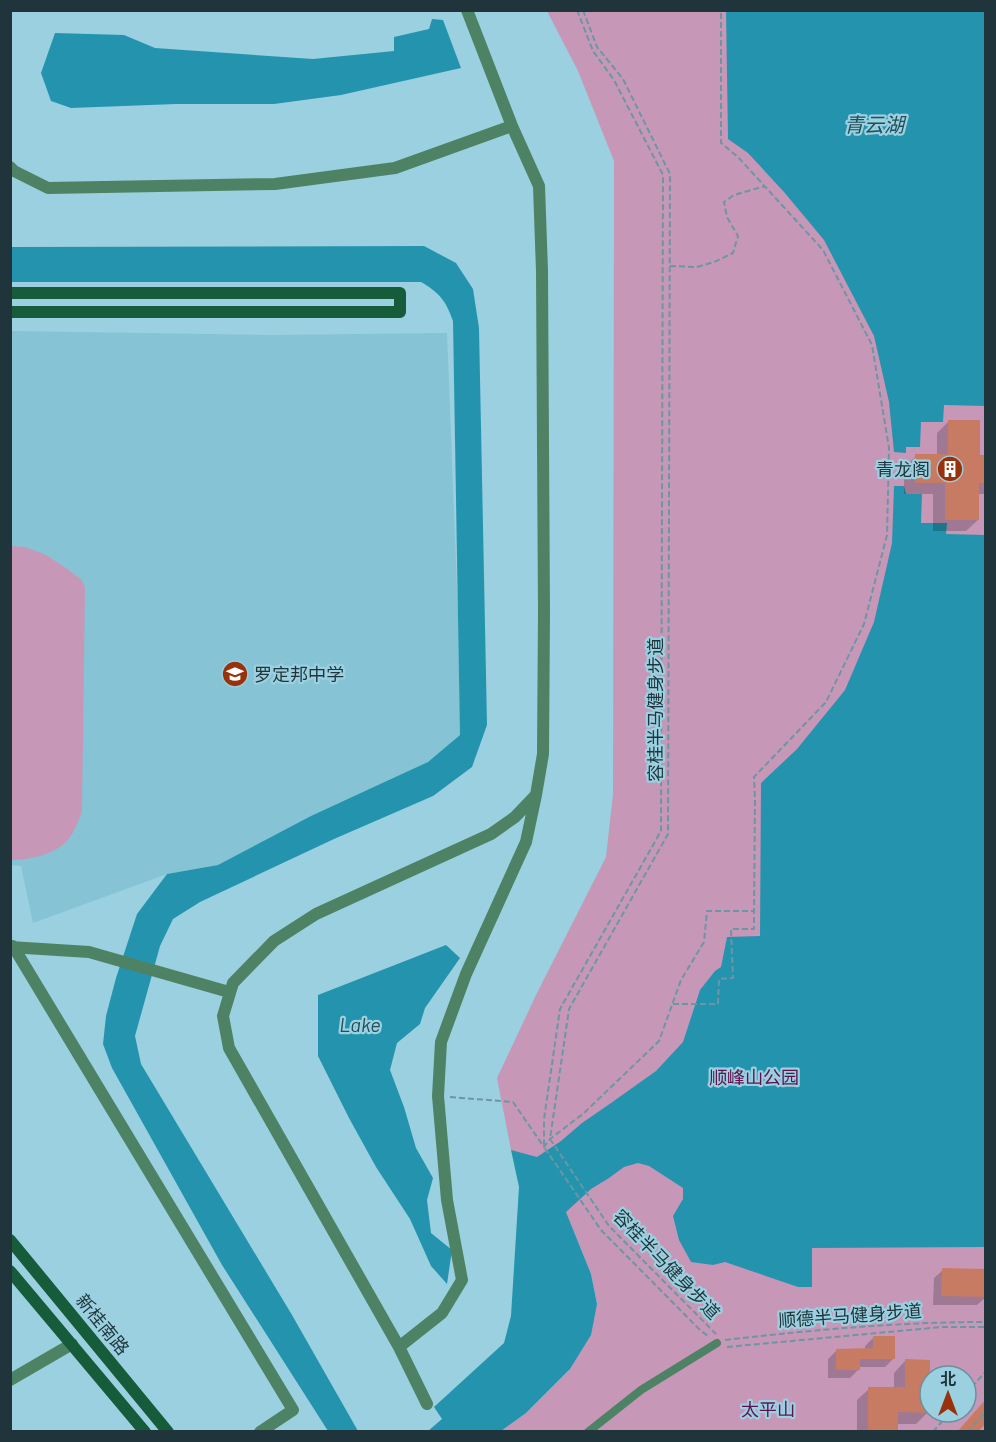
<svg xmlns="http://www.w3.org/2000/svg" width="996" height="1442" viewBox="0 0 996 1442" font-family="Barlow,'Noto Sans SC',sans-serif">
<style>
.built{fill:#86c3d5}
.green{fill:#c797b8;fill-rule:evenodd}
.water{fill:#2494ae}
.shadow{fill:#0003}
.building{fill:#c77b63}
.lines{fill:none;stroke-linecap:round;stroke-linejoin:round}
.path{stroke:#6d96a3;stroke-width:2;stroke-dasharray:6 3;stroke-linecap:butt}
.lane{stroke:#4e8264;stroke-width:8}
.street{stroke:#4e8264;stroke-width:12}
.secondary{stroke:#165c3b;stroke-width:12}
.labels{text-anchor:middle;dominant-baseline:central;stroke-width:4.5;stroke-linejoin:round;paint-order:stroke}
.poi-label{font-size:18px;fill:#1f353b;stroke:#9bd0e0;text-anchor:end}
.street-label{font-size:18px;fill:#1f353b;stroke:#9bd0e0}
.park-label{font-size:18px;fill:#611150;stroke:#9bd0e0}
.water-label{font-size:20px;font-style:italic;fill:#224e5a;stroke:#9bd0e0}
</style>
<rect width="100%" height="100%" fill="#9bd0e0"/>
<path class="built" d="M12 331 272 335 447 333 458 614 460 735 428 762 218 865 167 874 33 923 21 866 11 865Z"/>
<path class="green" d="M547 11H985V1431H501L526 1413 570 1369 597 1304 591 1274 566 1212 511 1150 497 1078 537 993 606 857 613 794 614 161 578 71ZM930 1376H966V1412H930Z
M11 546 25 547 46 555 63 566 82 580 85 589 82 811C78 822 74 834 66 842 53 855 28 860 10 860Z"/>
<path class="water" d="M726 11H985V406L944 405 943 422H921L920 447H906V453L894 452 889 402 874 336 824 240 784 192 748 153 728 139Z
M432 19 443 20 461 68 341 95 274 104H176L71 108 51 101 41 73 55 33 124 35 155 48 313 59 394 51V37L429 29Z
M424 246 456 263 473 289 479 328 487 725 472 767 433 796 334 839 200 902 173 919 160 946 135 1036 141 1064 292 1315 358 1431H328L222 1265 112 1068 103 1044 106 1016 116 978 137 914 167 874 218 865 311 816 428 762 460 735 453 321C446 301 440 293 421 282H11L10 247Z
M894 486H904L906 494H922L921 523H947L946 534 985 535V1247L812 1248V1287H798L725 1262 713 1265 691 1262 679 1240 673 1216 683 1199V1188L649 1166 638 1163 624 1167 609 1178 591 1189 566 1212 591 1274 597 1304 591 1335 570 1369 526 1413 501 1431H428L442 1419 434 1407 504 1343 511 1316 519 1187 511 1150 537 1157 561 1141 582 1123 611 1103 656 1071 683 1042 700 990 715 971 721 967 727 937 760 936 761 783 797 749 845 690 874 622 892 543Z
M446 945 460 958 425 1008 420 1024 397 1043 390 1070 404 1107 416 1148 433 1178 427 1200 431 1233 452 1250 447 1284 431 1266 410 1219 376 1167 349 1118 318 1056V995Z"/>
<path class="shadow" d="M949 421 978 456H986V494H978V520L966 531H933V494H904V468L916 456H937V433Z
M943 1270 986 1271V1297L977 1305H933L934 1278Z
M874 1337 894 1358 885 1367H859V1369L850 1378H828V1359L837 1350H865V1346Z
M905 1361 928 1412 916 1424H896V1432H857V1400L869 1389H894V1373Z"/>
<path class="building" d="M948 420H980V455H986V483H979V520H945V483H915V454H948Z
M942 1268 986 1269V1297L941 1296Z
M873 1336H895V1359H860V1370H836V1349L873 1348Z
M905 1359 930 1360V1413L898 1412V1432H868V1387H905Z
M986 1399V1423L978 1432H957Z"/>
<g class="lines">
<path class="path" d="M577 10 593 51 614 80 663 175 661 831 560 1009 544 1119V1147L601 1230 700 1330 708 1336
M583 10 597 47 623 79 670 174 668 834 569 1009 550 1139 609 1226 716 1334
M670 266 697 267 714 262 733 253 738 236 727 217 724 202 734 195 765 186
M673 1004H718L719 979 733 978 731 929H754V911
M450 1097 513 1102 544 1147 550 1139 584 1113 659 1041 681 980 704 942 707 911H754L755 799 754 777 826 702 864 624 887 535 889 448 872 345 823 250 738 157 721 143V10
M725 1340C812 1330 898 1322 986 1322
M727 1347 942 1327H986
M966 1394 986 1371
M933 1432 950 1412
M968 1432 986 1411"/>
<path class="lane" d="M588 1432 641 1390 717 1343"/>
<path class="street" d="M10 167 14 171 48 188 275 184 395 168 512 126
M13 946 293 1410 260 1432
M10 947 89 952 229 992
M399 1347 442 1313 462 1280 447 1200 438 1096 441 1042 466 974 526 842 536 795
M10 1380 72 1344
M427 1404 399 1347 229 1048 223 1016 233 983 274 941 316 914 491 834 515 817 536 795 543 754 544 612 542 271 539 186 512 126 467 10"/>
<path class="secondary" d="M10 293H400V312H10
M10 1240 168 1432
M10 1271 145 1432"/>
</g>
<defs>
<g id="building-disc" transform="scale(1.35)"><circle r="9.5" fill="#98320c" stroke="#9bd0e0"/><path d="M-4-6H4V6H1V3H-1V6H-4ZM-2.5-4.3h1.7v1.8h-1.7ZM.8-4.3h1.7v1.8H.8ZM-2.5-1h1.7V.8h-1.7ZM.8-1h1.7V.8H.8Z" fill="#fff"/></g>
<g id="school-disc" transform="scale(1.35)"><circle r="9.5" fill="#98320c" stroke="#9bd0e0"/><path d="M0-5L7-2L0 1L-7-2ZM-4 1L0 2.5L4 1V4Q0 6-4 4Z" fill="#fff"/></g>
</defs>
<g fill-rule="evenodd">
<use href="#building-disc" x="950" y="469"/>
<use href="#school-disc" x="235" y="674"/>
</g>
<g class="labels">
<g class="poi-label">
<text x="930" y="469">青龙阁</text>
<text x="254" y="674" text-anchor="start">罗定邦中学</text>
</g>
<g class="street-label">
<text transform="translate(655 710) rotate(-90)">容桂半马健身步道</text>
<text transform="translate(667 1264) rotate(46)">容桂半马健身步道</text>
<text transform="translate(850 1315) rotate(-4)">顺德半马健身步道</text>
<text transform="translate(103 1324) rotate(51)">新桂南路</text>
</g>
<g class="park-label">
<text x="754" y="1077">顺峰山公园</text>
<text x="768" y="1409">太平山</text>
</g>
<g class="water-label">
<text x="874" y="124">青云湖</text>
<text x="360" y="1024">Lake</text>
</g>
</g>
<rect width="996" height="1442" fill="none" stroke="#1f353b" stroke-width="24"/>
<g transform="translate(948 1394)"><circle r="28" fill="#9bd0e0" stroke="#69929e" stroke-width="1.5"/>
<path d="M0-4.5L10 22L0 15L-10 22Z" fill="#98320c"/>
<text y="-9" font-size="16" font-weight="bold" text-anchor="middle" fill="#1f353b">北</text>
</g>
</svg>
